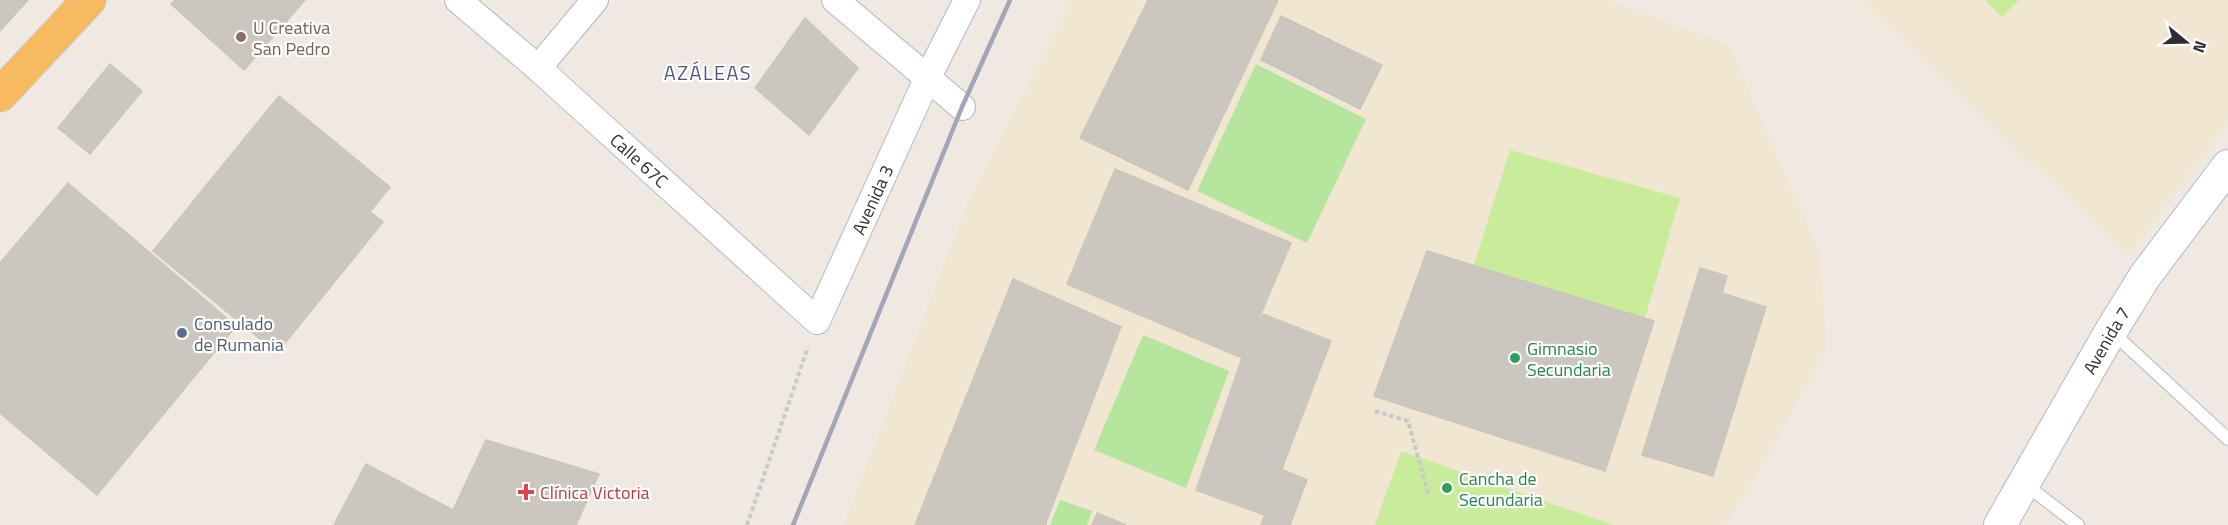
<svg xmlns="http://www.w3.org/2000/svg" width="2228" height="525" viewBox="0 0 2228 525" font-family="'Titillium Web',sans-serif">
<style>
.education{fill:#f0e6d1}
.green{fill:#b6e59e}
.pitch{fill:#c9ec9a}
.building{fill:#cbc7bf;stroke:#cbc5ba;stroke-width:1.5}
.lines{fill:none;stroke-linecap:round;stroke-linejoin:round}
.service-casing{stroke:#b4b7c1;stroke-width:14}
.minor-casing{stroke:#b4b7c1;stroke-width:28}
.tertiary-casing{stroke:#b4b7c1;stroke-width:34}
.trunk-casing{stroke:#c9c9c9;stroke-width:35}
.path{stroke:#c9c9c9;stroke-width:4;stroke-dasharray:4.5 3;stroke-linecap:butt}
.service{stroke:#fff;stroke-width:12}
.minor{stroke:#fff;stroke-width:26}
.tertiary{stroke:#fff;stroke-width:32}
.trunk{stroke:#f8ba60;stroke-width:33}
.rail{stroke:#a3a6b8;stroke-width:4.5}
.education-dot{fill:#8d6e63;stroke:#fff;stroke-width:2}
.service-dot{fill:#5c6f8a;stroke:#fff;stroke-width:2}
.leisure-dot{fill:#2e9e5b;stroke:#fff;stroke-width:2}
.health-dot{fill:#e0444e;stroke:#fff;stroke-width:2}
.labels{text-anchor:middle;dominant-baseline:central;stroke-width:4.5;stroke-linejoin:round;paint-order:stroke}
.education-label{font-size:18px;fill:#785e54;stroke:#fff;text-anchor:start}
.street-label{font-size:18px;fill:#2e2e2e;stroke:#fff}
.service-label{font-size:18px;fill:#4e5e75;stroke:#fff;text-anchor:start}
.leisure-label{font-size:18px;fill:#27864d;stroke:#fff;text-anchor:start}
.health-label{font-size:18px;fill:#be3a42;stroke:#fff;text-anchor:start}
.neighbourhood-label{font-size:20px;letter-spacing:1.5px;fill:#4d5680;stroke:#fff}
</style>
<rect width="100%" height="100%" fill="#efe9e1"/>
<path class="education" d="M1072 0H1607L1729 45 1819 252 1827 347 1769 455 1726 525H844L968 202Z
M1861 0H2228V124L2127 256Z"/>
<path class="green" d="M1256 64 1366 119 1307 243 1197 191Z
M1143 335 1229 371 1186 488 1094 450Z
M1060 500 1092 511 1087 525H1050Z"/>
<path class="pitch" d="M1985 0H2019L2002 17Z
M1510 150 1680 198 1645 318 1474 265Z
M1401 451 1613 525H1375Z"/>
<path class="building" d="M0 0H28L0 31Z
M175 0H305L244 70 171 4Z
M1148 0H1278L1188 190 1080 138Z
M1281 16 1382 65 1360 109 1261 60Z
M805 18 858 68 809 135 755 88Z
M110 64 142 91 90 154 58 128Z
M279 96 390 187 370 212 383 222 277 353 153 251Z
M1115 169 1291 243 1242 358 1067 284Z
M68 183 236 326 97 495 0 413V263Z
M1427 251 1654 321 1605 471 1374 396Z
M1700 268 1727 276 1722 293 1766 307 1713 476 1642 455Z
M1013 279 1121 327 1045 525H915Z
M1263 314 1331 341 1264 515 1196 490 1242 358Z
M486 440 599 474 576 525H446Z
M366 464 453 510 446 525H361L339 515Z
M1281 469 1307 480 1290 525H1261Z
M1097 513 1126 525H1092Z
M339 515 361 525H334Z"/>
<g class="lines">
<g class="service-casing">
<path id="service" d="M2112 332 2228 439
M2025 484 2078 525"/>
</g>
<g class="minor-casing">
<g id="minor">
<path id="s1" d="M458 0 538 68 817 321 927 79 967 0"/>
<path d="M835 0 962 107"/>
<path d="M538 68 595 0"/>
</g>
</g>
<g class="tertiary-casing">
<g id="tertiary">
<path id="s2" d="M2000 525 2111 331 2145 276 2228 166"/>
</g>
</g>
<g class="trunk-casing">
<path id="trunk" d="M0 95 89 0"/>
</g>
<path class="path" d="M1375 411 1408 421 1429 497
M747 525 808 347"/>
<use href="#service" class="service"/>
<use href="#minor" class="minor"/>
<use href="#tertiary" class="tertiary"/>
<use href="#trunk" class="trunk"/>
<path class="rail" d="M793 525 962 107 1010 0"/>
</g>
<circle class="education-dot" cx="241" cy="37" r="6"/>
<circle class="service-dot" cx="182" cy="333" r="6"/>
<g class="leisure-dot">
<circle cx="1515" cy="358" r="6"/>
<circle cx="1447" cy="488" r="6"/>
</g>
<path class="health-dot" d="M523 483h6v6h6v6h-6v6h-6v-6h-6v-6h6z"/>
<g class="labels">
<g class="education-label">
<text x="253" y="27">U Creativa<tspan x="253" dy="21">San Pedro</tspan></text>
</g>
<g class="street-label">
<text stroke="none"><textPath href="#s1" startOffset="242">Calle 67C</textPath></text>
<text stroke="none"><textPath href="#s1" startOffset="615">Avenida 3</textPath></text>
<text stroke="none"><textPath href="#s2" startOffset="213">Avenida 7</textPath></text>
</g>
<g class="service-label">
<text x="194" y="323">Consulado<tspan x="194" dy="21">de Rumania</tspan></text>
</g>
<g class="leisure-label">
<text x="1527" y="348">Gimnasio<tspan x="1527" dy="21">Secundaria</tspan></text>
<text x="1459" y="478">Cancha de<tspan x="1459" dy="21">Secundaria</tspan></text>
</g>
<g class="health-label">
<text x="540" y="492">Clínica Victoria</text>
</g>
<g class="neighbourhood-label">
<text x="708" y="72">AZÁLEAS</text>
</g>
</g>
<g transform="translate(2186 42) rotate(109)" stroke="#ffffff" stroke-width="4.5" paint-order="stroke">
<path d="M0-4.5L10 22L0 15L-10 22Z" fill="#2e2e2e"/>
<text y="-9" font-size="16" font-weight="bold" text-anchor="middle" fill="#2e2e2e">N</text>
</g>
</svg>
